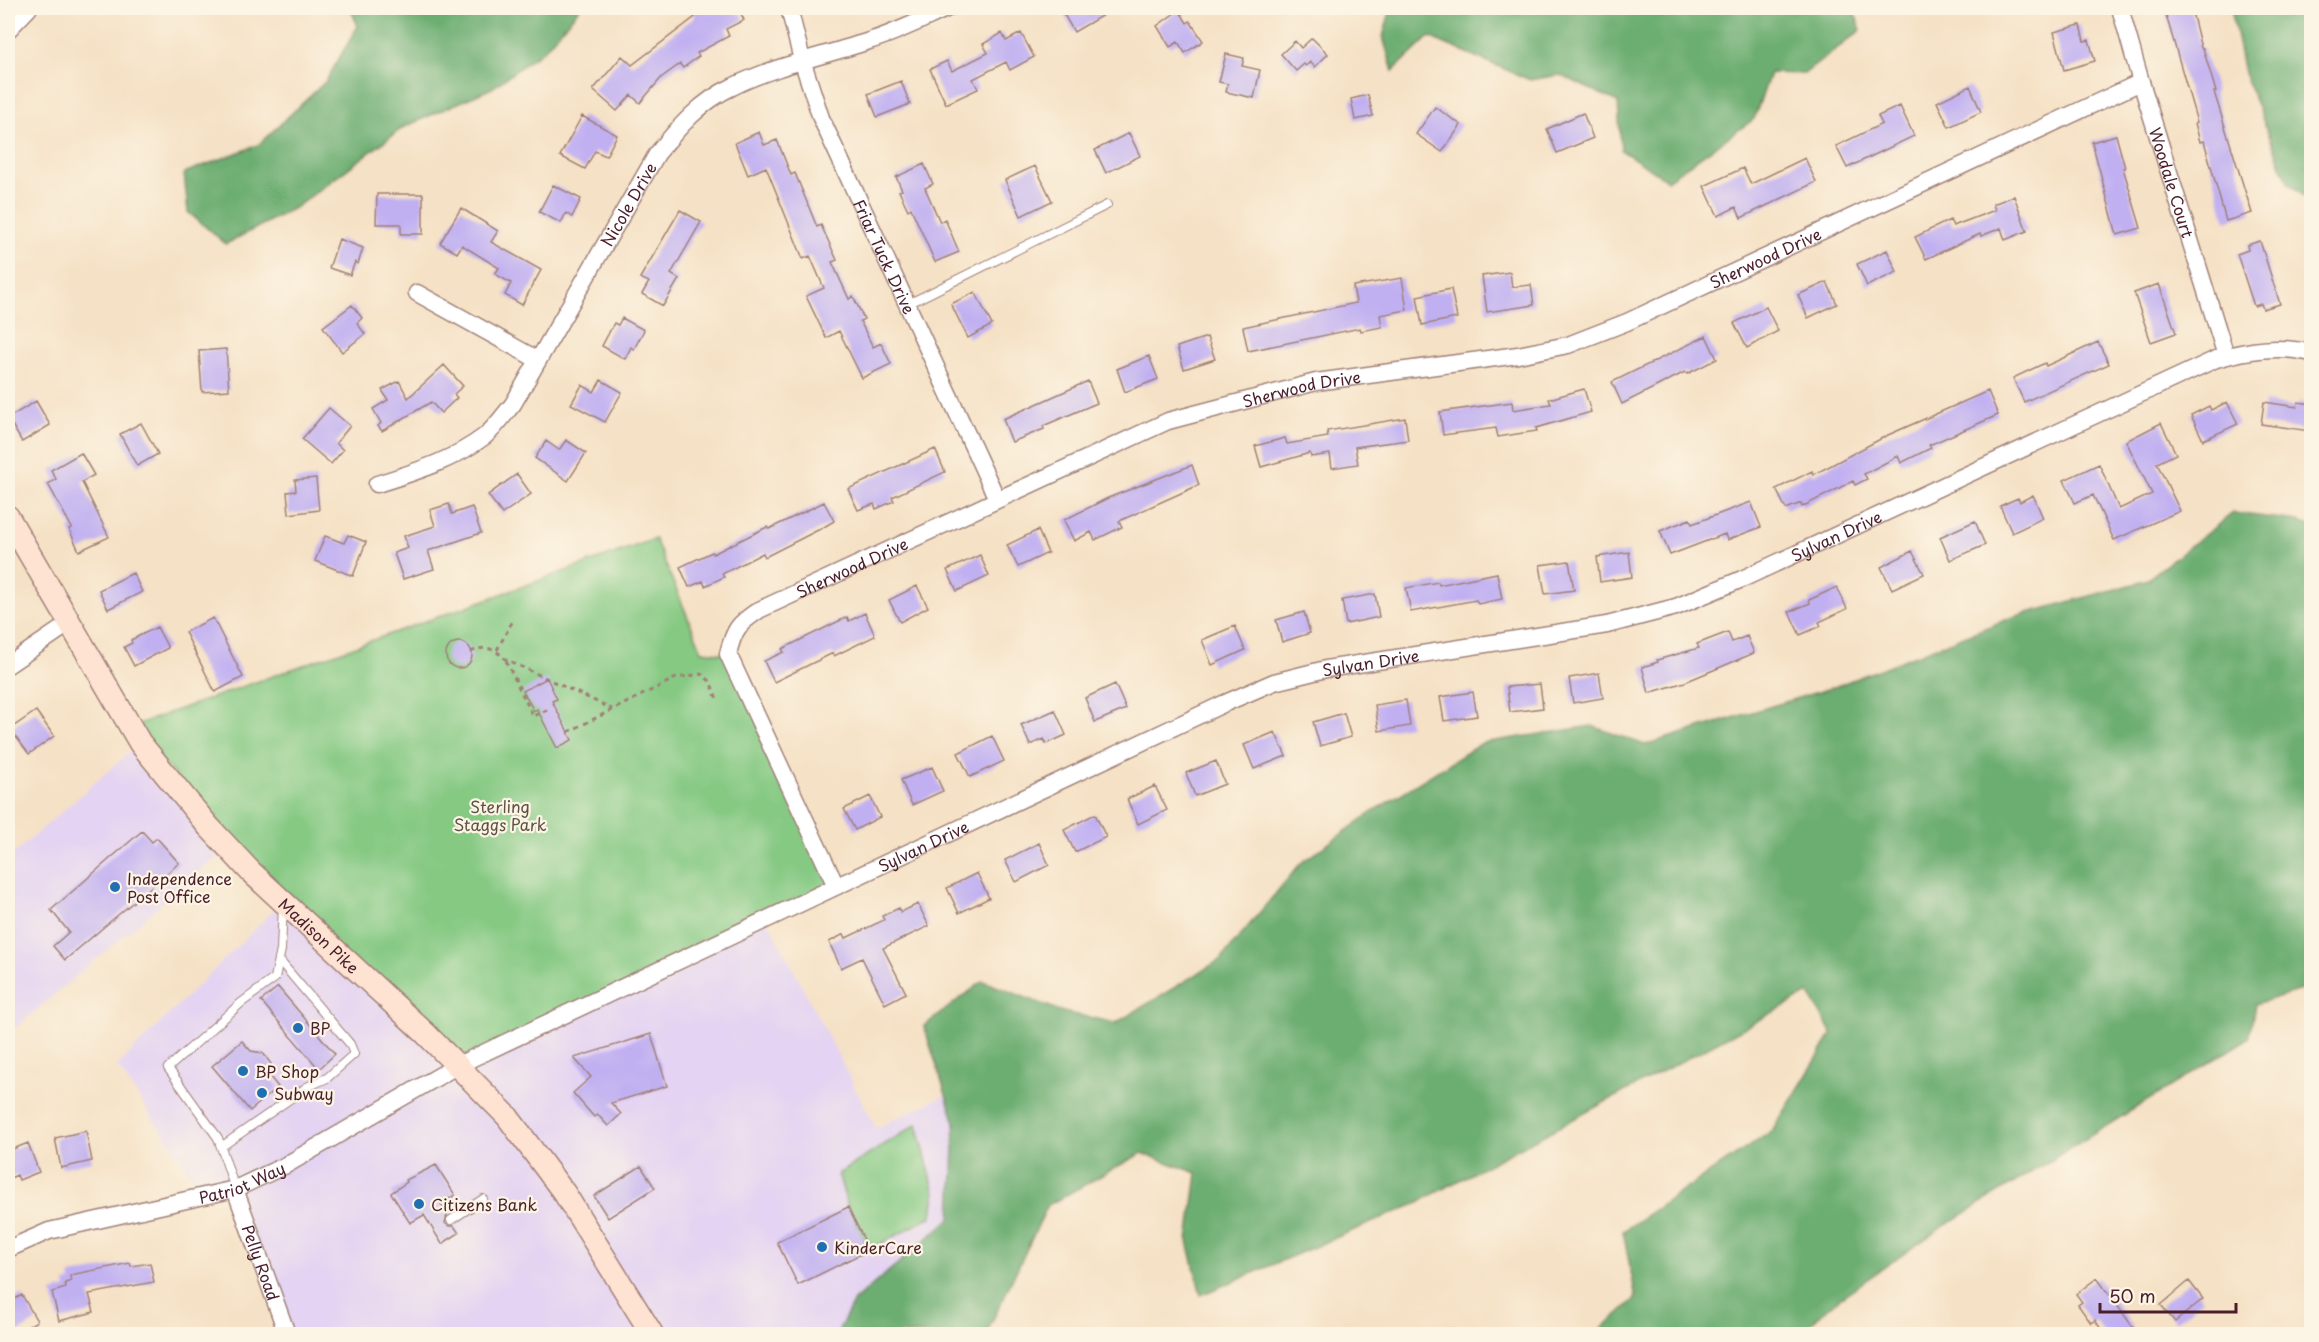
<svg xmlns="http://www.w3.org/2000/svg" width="2319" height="1342" viewBox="0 0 2319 1342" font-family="'Playpen Sans',sans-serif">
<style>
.built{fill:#e4d3f2}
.green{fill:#85c983;stroke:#687457;stroke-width:1.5}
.forest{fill:#6cad71;stroke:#5b664e;stroke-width:1.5}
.building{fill:#c1b0f1}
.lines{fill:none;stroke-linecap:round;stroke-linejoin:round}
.service-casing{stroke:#a08078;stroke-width:10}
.minor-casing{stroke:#a08078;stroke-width:19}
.secondary-casing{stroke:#a08078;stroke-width:25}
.path{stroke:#a08078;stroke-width:3;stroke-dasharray:4.5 4.5;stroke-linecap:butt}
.service{stroke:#fff;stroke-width:8}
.minor{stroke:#fff;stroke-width:16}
.secondary{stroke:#fee3d2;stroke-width:22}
.poi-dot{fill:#1f6fb2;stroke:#fcf5e5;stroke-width:2}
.labels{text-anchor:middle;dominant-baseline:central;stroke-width:4.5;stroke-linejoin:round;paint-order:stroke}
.street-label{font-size:16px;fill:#4a1f2b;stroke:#fcf5e5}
.park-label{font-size:16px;fill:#5c5245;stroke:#fcf5e5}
.poi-label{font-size:16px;fill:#4a1f2b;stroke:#fcf5e5;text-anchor:start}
</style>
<rect width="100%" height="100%" fill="#fcf5e5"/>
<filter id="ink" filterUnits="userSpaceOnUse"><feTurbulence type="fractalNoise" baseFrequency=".0167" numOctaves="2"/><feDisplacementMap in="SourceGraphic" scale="12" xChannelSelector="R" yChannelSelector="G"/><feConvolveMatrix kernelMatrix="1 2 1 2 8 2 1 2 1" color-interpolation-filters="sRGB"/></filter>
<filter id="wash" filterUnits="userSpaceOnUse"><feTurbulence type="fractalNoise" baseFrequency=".008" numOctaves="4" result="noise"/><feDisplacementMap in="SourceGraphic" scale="24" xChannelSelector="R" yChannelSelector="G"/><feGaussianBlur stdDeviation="1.35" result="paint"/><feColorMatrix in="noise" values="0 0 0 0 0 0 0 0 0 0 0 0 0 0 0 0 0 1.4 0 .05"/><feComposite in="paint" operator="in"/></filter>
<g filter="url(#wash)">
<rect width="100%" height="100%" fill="#f5e1c5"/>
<path class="built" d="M140 743 228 847 8 1034V859Z
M283 901 767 919 876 1128 946 1095 955 1123 951 1218 854 1301 837 1334H287L236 1189 207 1197 117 1066Z"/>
<path class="green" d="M655 539 702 651 728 654 836 886 458 1065 354 968 130 727Z
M917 1124 935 1193 932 1216 869 1250 848 1207 838 1174Z"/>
<path class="forest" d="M350 8H580L544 50 492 88 404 127 296 207 226 244 188 212 184 173 258 145 326 81 358 26Z
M1391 8H1853L1861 30 1804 74 1770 73 1754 119 1667 180 1621 150 1618 102 1560 75 1530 80 1429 37 1393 71 1383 37Z
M2231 8H2311V203L2288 182 2244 73Z
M2233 513 2290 520 2311 526V987L2255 1004 2249 1038 1941 1228 1840 1298 1798 1334H1596L1636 1298 1623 1231 1773 1130 1832 1034 1809 993 1413 1205 1201 1295 1188 1241 1197 1173 1142 1153 1048 1205 986 1334H837L854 1301 951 1218 955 1123 924 1026 983 981 1063 1012 1116 1023 1220 960 1301 863 1375 810 1482 743 1592 726 1645 745 1834 687 2013 617 2145 581Z"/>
<g id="blocks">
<path class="building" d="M700 8H738L744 20 726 29 729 36 697 53 699 56 683 68 680 64 662 77 640 103 631 95 617 111 593 90 622 56 632 65 695 17 692 12Z
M1060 8H1115L1074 32Z
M2164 8H2191L2201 48H2203L2216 92H2214L2252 213 2226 221 2204 141 2200 142 2195 123 2197 122Z
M1179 10 1187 23 1190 21 1203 41 1185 53 1178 42 1170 47 1157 26Z
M2080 25 2084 41 2089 40 2095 61 2064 70 2054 32Z
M1002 33 1006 41 1021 33 1034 57 1010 70 1006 62 973 79 978 89 946 104 930 69 947 61 952 71 988 53 983 44Z
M1312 38 1328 54 1315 67 1310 62 1306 66 1304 64 1296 71 1281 54 1295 41 1301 48Z
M1226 54 1244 58 1242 66 1260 70 1254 98 1226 92 1228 84 1219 82Z
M901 81 910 104 877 117 868 94Z
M1970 86 1981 112 1949 127 1937 102Z
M1368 95 1373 116 1355 120 1351 99Z
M1900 106 1914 136 1847 168 1836 146 1882 124 1878 116Z
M1435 107 1461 125 1442 152 1416 134Z
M1583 113 1593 138 1557 153 1547 129Z
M582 116 617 135 606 156 595 151 585 169 560 156Z
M759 132 764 145 777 140 791 175 795 173 817 227 821 225 837 260 832 262 849 299 853 296 864 319 860 321 873 347 881 343 891 364 862 378 839 331 826 338 806 296 824 288 810 256 803 259 766 167 748 175 735 143Z
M1129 133 1140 156 1106 173 1095 150Z
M2116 135 2125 168H2123L2141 228 2117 235 2092 142Z
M1805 158 1816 182 1741 218 1736 207 1718 216 1704 186 1743 168 1751 184Z
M924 164 933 184 925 188 940 222 945 219 959 252 935 262 911 208 908 210 899 191 902 190 896 177Z
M1035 166 1052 201 1021 216 1005 180Z
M553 185 581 199 572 217 566 213 561 223 539 212Z
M377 194H423V234H401V224H376Z
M2014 196 2027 231 2005 240 2001 228 1981 236 1980 234 1926 259 1915 237 1950 220 1953 226 1995 210 1993 204Z
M461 208 498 231 491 242 541 270 522 305 505 295 511 283 495 274 499 268 462 245 457 253 440 243Z
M680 210 701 222 671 274 679 279 663 306 642 294 649 282 640 278Z
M339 239 363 248 358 264 355 262 350 275 329 268Z
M2260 241 2280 304 2263 309 2261 304 2254 306 2237 254 2248 250 2247 245Z
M1887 250 1897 272 1867 286 1857 264Z
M1510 272 1512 287 1531 285 1534 305 1487 312 1482 276Z
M1402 278 1407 310 1380 315 1382 327 1361 331 1360 328 1248 351 1243 327 1356 303 1353 286Z
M1827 282 1837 304 1808 318 1798 295Z
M2159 284 2176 333 2151 342 2134 293Z
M1451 289 1457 318 1422 325 1417 296Z
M975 292 992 325 968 338 951 304Z
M352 305 362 318 357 323 365 334 342 352 323 327Z
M1766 307 1778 331 1747 348 1734 323Z
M622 318 644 330 634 349 631 347 625 359 602 346 614 323 618 325Z
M1706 336 1717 359 1687 374 1685 372 1622 404 1612 382Z
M1207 337 1215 359 1184 369 1177 347Z
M2098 342 2109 364 2024 402 2013 378 2045 363 2046 366Z
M226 349 229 390 202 392 199 351Z
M1149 356 1158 379 1125 392 1117 369Z
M444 365 463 386 454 394 457 398 441 413 431 402 382 431 378 426 381 423 373 409 388 400 382 390 399 381 408 398Z
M601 380 622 392 605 422 571 404 582 385 594 392Z
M1088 381 1097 403 1043 426 1044 429 1012 442 1003 419Z
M1584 389 1591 412 1536 428 1537 431 1498 437 1496 428 1443 435 1440 412 1512 402 1513 410 1551 404 1549 399Z
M1988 391 1998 415 1929 445 1931 448 1901 463 1898 456 1864 474 1867 479 1855 485 1853 481 1802 507 1801 503 1786 509 1776 489 1812 471 1813 475 1888 435Z
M36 401 50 425 22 442 8 418Z
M2227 402 2238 424 2203 440 2191 415 2209 406 2211 410Z
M2264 402 2297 407 2298 402 2312 404 2310 431 2261 424Z
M329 408 350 426 336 443 343 450 331 464 302 439Z
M1405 418 1408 440 1355 447 1358 464 1332 468 1330 454 1311 457 1310 453 1261 467 1255 446 1285 438 1287 444 1328 437 1327 431Z
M141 423 158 454 137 466 120 434Z
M2161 423 2176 454 2157 463 2180 511 2114 540 2093 495 2075 503 2064 480 2099 464 2119 509 2152 494 2126 441Z
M566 440 586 453 568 481 535 458 546 441 559 450Z
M935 449 945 472 892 497 894 501 876 509 874 504 858 510 848 489Z
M81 453 94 475 82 482 109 537 79 551 69 529 72 528 48 484 56 479 51 470Z
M1192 465 1199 485 1119 521 1122 527 1095 540 1091 532 1074 541 1064 520 1108 498Z
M517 474 531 494 502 514 488 495Z
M316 478 319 510 289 514 287 492 296 491 295 480Z
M2033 495 2043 518 2012 533 2000 506 2018 498 2020 502Z
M824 502 834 521 824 527 765 557 763 553 722 574 724 577 705 586 703 581 689 587 680 567 712 552 713 554 767 527 769 529Z
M1751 502 1761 527 1727 540 1725 534 1670 555 1660 531 1690 519 1692 524Z
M449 504 452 514 472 507 481 533 428 551 434 569 403 579 394 553 408 548 404 536 435 526 430 510Z
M1975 521 1985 545 1950 560 1940 537Z
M1038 530 1048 553 1018 567 1007 545Z
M348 535 366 542 353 576 315 561 325 536 344 543Z
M1912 551 1924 574 1892 589 1881 567Z
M1629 552 1632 577 1600 582 1597 557Z
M980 555 989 576 957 591 947 570Z
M1569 561 1574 590 1545 594 1540 565Z
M133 573 142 592 108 609 99 590Z
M1497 573 1502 599 1478 604 1476 600 1411 612 1406 588 1438 582 1439 585Z
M917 586 928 607 900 622 889 600Z
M1837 587 1847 609 1819 622 1821 626 1800 635 1789 612 1810 603 1809 600Z
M1375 594 1379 617 1346 624 1342 600Z
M1304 612 1310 633 1282 642 1276 620Z
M865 613 875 636 834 656 833 653 774 682 764 661 784 652 782 649 847 617 849 621Z
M213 618 243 677 215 692 185 632Z
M1235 626 1245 650 1212 665 1202 640Z
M157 627 168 648 134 666 124 647 132 643 131 640Z
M1728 632 1732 642 1747 636 1754 653 1685 682 1649 693 1642 667 1658 662 1657 660 1699 648 1697 644Z
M446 655a13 13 0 1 1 26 0a13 13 0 1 1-26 0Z
M1599 673 1603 698 1573 703 1569 678Z
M547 678 557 699 552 701 572 740 557 748 537 709 534 711 523 691Z
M1115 684 1126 709 1095 722 1085 698Z
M1540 684 1543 708 1510 712 1507 687Z
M1473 692 1477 716 1444 721 1440 697Z
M1406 700 1410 726 1379 731 1375 705Z
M1055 710 1066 735 1046 744 1044 739 1030 745 1021 725Z
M36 711 54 736 29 754 10 729Z
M1344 713 1351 737 1320 746 1313 722Z
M1275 732 1286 756 1254 769 1244 745Z
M992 736 1004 761 970 777 958 753Z
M1216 761 1225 784 1195 796 1186 773Z
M932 767 943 791 912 805 901 780Z
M1155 786 1167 810 1138 824 1127 799Z
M870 796 880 817 855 830 844 809Z
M1095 814 1106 837 1075 852 1064 830Z
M142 831 152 842 157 838 179 863 65 960 53 946 69 932 51 910Z
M1039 843 1049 865 1016 882 1005 860Z
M977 873 989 898 959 913 947 888Z
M918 904 929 926 883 948 906 993 885 1004 862 958 841 968 829 942 844 934 846 938 884 920 882 916 899 908 901 912Z
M278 987 335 1054 319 1069 261 1001Z
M651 1034 667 1086 611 1103 621 1114 608 1126 598 1115 594 1117 573 1093 591 1077 574 1058Z
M242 1041 251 1051 263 1053 271 1064 270 1077 278 1087 250 1111 212 1066Z
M86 1131 92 1161 61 1168 55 1138Z
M28 1143 39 1172 19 1180 17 1175 8 1179V1151Z
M436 1165 455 1195 441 1204 447 1215 445 1223 449 1226H454L459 1233 442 1244 424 1215 410 1223 391 1193 407 1182 406 1180Z
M641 1166 655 1188 608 1218 594 1196Z
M848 1207 869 1250 798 1285 777 1242Z
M130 1263 131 1266 150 1263 154 1282 89 1294 94 1312 59 1321 52 1292 66 1288 65 1283 71 1281 70 1275Z
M2097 1278 2133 1327 2122 1335H2105L2095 1320 2091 1323 2078 1305 2082 1302 2076 1294Z
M2189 1281 2203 1299 2175 1322 2161 1305Z
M22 1295 37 1321 14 1335H8V1303Z"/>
</g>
</g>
<g filter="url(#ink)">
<use href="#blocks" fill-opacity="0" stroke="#a08078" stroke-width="1.5"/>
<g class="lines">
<g class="service-casing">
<path id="service" d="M908 304 1107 205
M221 1147 307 1087 327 1078 354 1054 350 1044 279 960
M235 1189 218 1138 168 1068 241 1003 275 978 281 950 283 905
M451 1220 483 1199"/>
</g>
<g class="minor-casing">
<g id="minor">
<path id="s1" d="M789 8 802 60 821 118 997 499"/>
<path id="s2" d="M2120 8 2141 82 2226 356"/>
<path d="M8 30 29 8"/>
<path d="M417 293 538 360"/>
<path id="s3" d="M377 484C415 472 452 461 485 436 495 428 504 415 513 404L657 154C678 128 701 101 732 87 776 65 825 56 872 40 898 32 923 19 948 8"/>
<path d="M8 665 70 623"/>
<path id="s4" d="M836 886 728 654C734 629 738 624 759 610L1168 421 1316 382 1518 355 1568 345 1627 322 2141 82"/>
<path id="s5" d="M235 1189 287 1334"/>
<path id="s6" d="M8 1249 49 1231 235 1189 286 1165 458 1065 1223 704 1274 682 1326 669 1607 625 1676 607 1742 579 2216 359C2248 350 2278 345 2312 353"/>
</g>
</g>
<g class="secondary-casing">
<g id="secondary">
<path id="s7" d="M8 517 140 743 208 826 251 872 425 1033 507 1116 565 1194 652 1334"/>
</g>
</g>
<path class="path" d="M497 650 512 622
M471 652C484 645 495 648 505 659L612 709
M506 661 533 716 547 710
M568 732 676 678 701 674 710 681 717 699"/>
<use href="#service" class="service"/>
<use href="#minor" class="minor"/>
<use href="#secondary" class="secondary"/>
</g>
</g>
<g class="poi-dot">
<circle cx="115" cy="887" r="6"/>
<circle cx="298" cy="1028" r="6"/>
<circle cx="243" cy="1071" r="6"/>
<circle cx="262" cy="1093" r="6"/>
<circle cx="419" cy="1204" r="6"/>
<circle cx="822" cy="1247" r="6"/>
</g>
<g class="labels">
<g class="street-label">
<text stroke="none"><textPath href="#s2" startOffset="182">Woodale Court</textPath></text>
<text stroke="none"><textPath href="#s3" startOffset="392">Nicole Drive</textPath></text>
<text stroke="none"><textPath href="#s1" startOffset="267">Friar Tuck Drive</textPath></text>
<text stroke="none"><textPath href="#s4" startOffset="1386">Sherwood Drive</textPath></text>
<text stroke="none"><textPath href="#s4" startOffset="900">Sherwood Drive</textPath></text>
<text stroke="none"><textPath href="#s6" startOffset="1977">Sylvan Drive</textPath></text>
<text stroke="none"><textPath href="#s4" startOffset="414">Sherwood Drive</textPath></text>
<text stroke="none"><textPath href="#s6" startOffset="1491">Sylvan Drive</textPath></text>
<text stroke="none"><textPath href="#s6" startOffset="1005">Sylvan Drive</textPath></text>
<text stroke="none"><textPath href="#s7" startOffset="525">Madison Pike</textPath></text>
<text stroke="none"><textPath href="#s6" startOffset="244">Patriot Way</textPath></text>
<text stroke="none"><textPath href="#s5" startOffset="78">Pelly Road</textPath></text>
</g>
<g class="park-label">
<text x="500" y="806">Sterling<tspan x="500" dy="18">Staggs Park</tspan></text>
</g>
<g class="poi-label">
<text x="127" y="878">Independence<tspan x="127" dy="18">Post Office</tspan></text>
<text x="310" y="1028">BP</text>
<text x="255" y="1071">BP Shop</text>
<text x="274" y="1093">Subway</text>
<text x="431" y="1204">Citizens Bank</text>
<text x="834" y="1247">KinderCare</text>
</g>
</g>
<rect width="2319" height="1342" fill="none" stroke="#fcf5e5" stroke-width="30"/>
<path d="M2100 1303v9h136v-9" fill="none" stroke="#4a1f2b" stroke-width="3"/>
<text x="2109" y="1303" font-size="18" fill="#4a1f2b" stroke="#fcf5e5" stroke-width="4.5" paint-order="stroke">50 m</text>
</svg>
